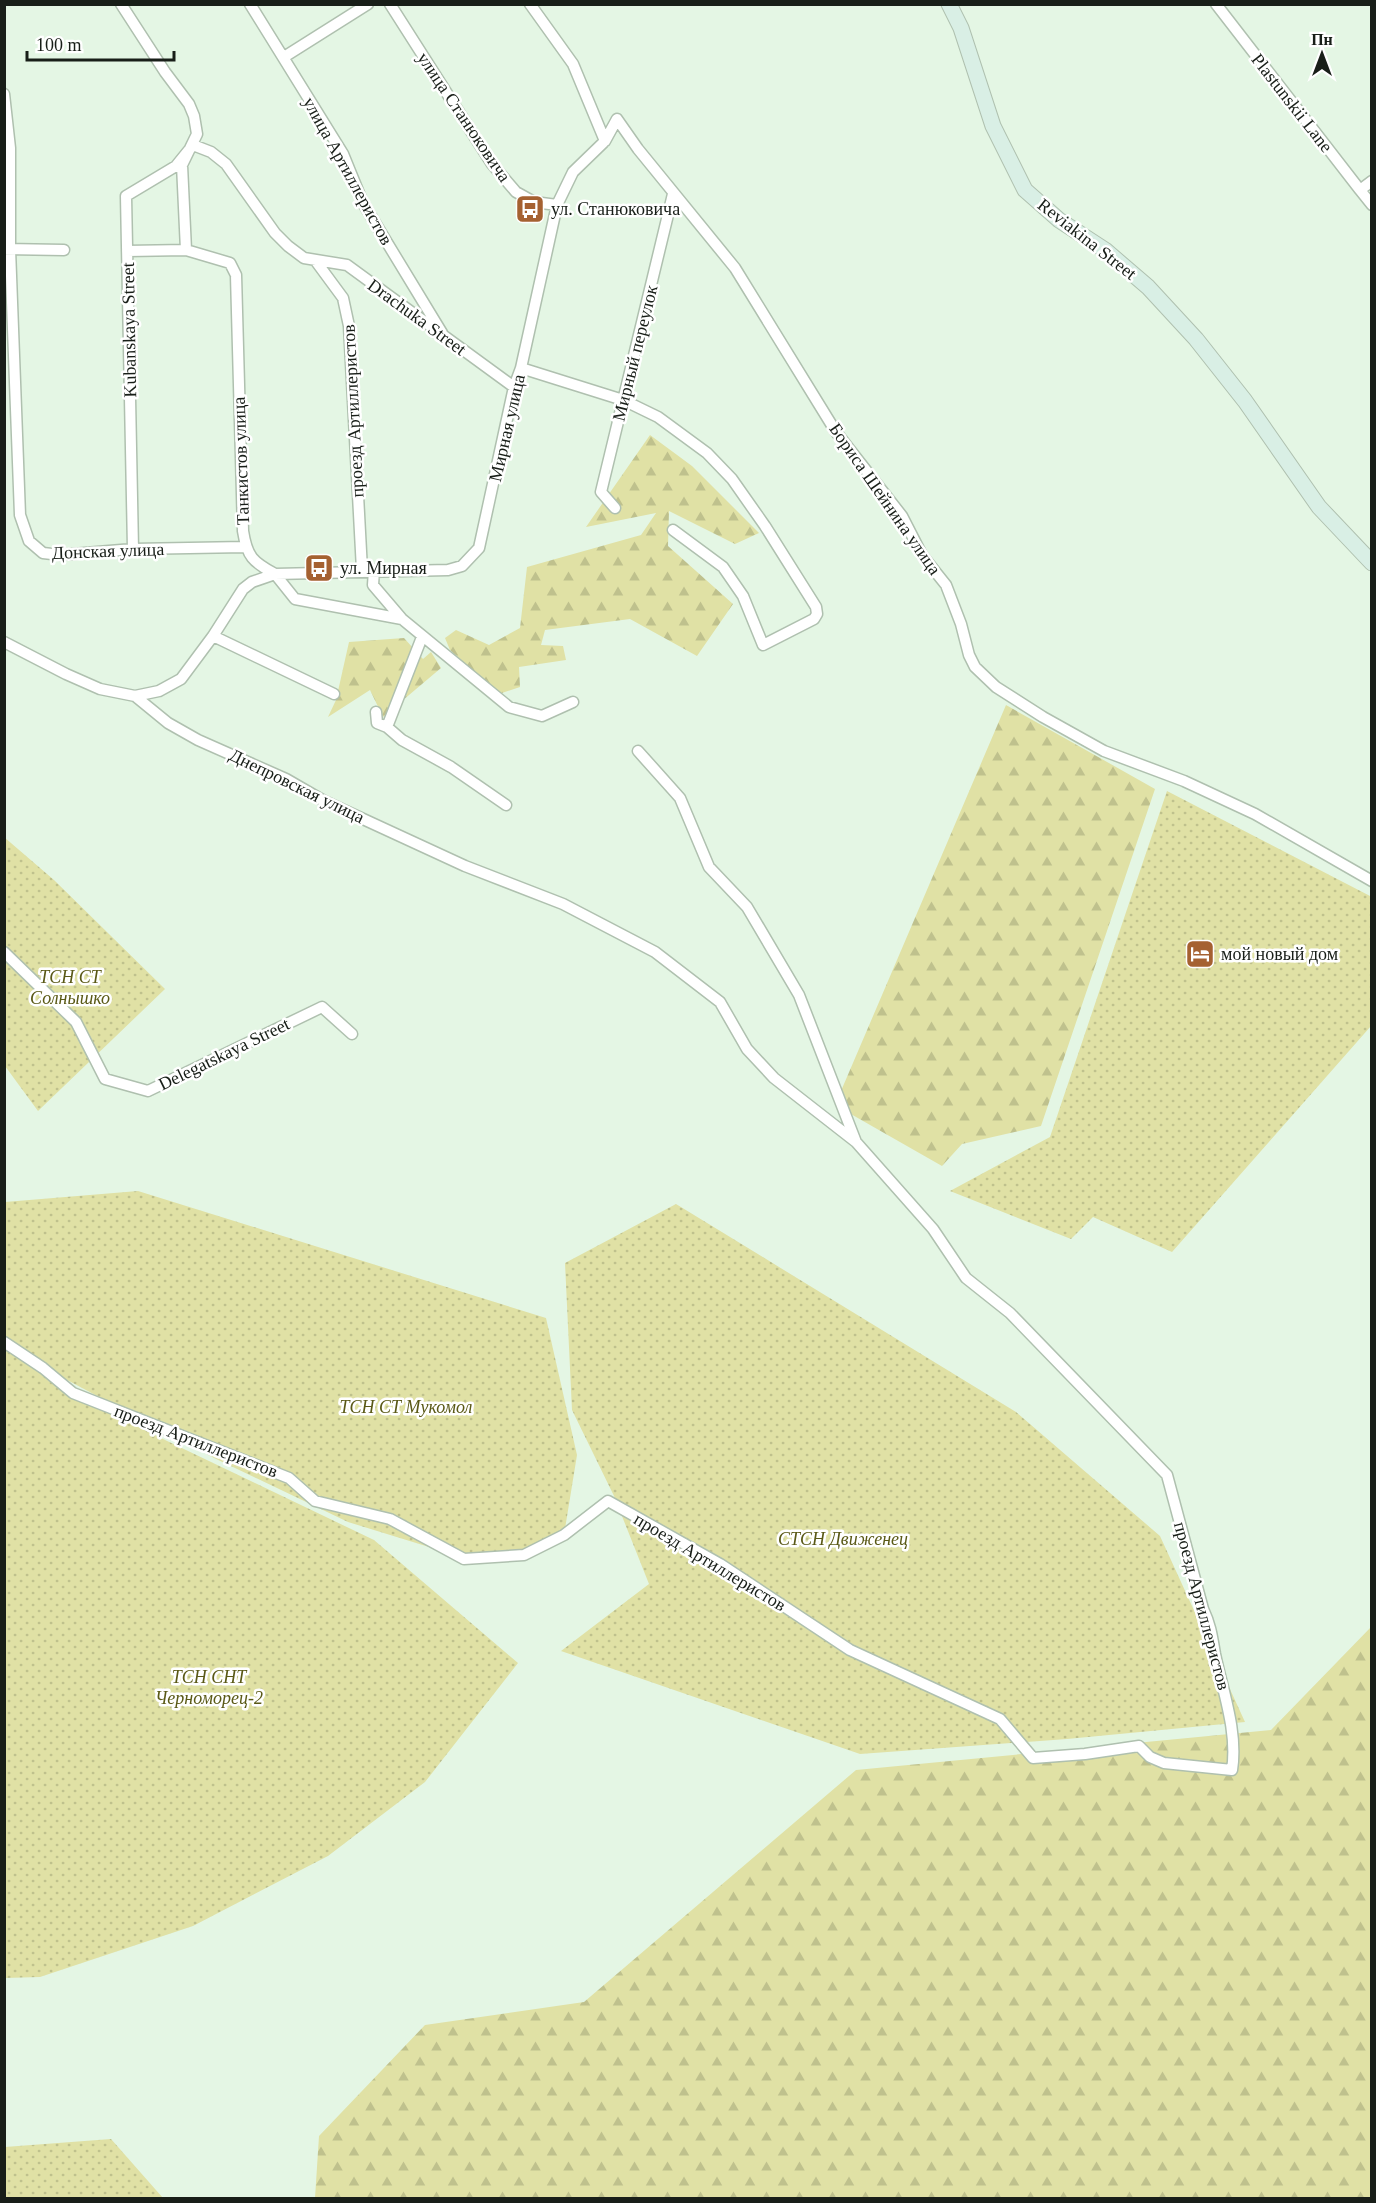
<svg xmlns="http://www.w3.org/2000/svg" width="1376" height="2203" viewBox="0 0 1376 2203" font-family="Georgia,serif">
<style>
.green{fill:url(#green-dots)}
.forest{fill:url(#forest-firs)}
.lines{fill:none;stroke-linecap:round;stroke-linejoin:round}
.street-casing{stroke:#afc0af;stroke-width:13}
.secondary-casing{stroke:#afc0af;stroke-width:17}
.street{stroke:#fff;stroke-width:10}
.secondary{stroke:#d9efe5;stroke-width:15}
.labels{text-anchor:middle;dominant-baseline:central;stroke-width:5;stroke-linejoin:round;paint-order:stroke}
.street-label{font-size:18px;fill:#181e18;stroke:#fff}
.poi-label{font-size:18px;fill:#181e18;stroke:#fff;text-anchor:start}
.park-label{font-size:18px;font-style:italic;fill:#5a5916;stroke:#fff}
</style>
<defs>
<pattern id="green-dots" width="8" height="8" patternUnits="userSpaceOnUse" patternTransform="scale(1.5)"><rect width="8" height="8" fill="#e0e1a5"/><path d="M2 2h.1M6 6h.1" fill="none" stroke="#bfc18d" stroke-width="1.8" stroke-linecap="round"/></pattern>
<pattern id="forest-firs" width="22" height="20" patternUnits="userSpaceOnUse" patternTransform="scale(1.5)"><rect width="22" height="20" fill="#e0e1a5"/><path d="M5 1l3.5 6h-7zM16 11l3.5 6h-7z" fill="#bfc18d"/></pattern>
</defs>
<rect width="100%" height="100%" fill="#e4f6e4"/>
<path class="green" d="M1167 791 1372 897 1371 1026 1172 1252 1093 1217 1071 1239 950 1191 1050 1137Z
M4 837 54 880 165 989 38 1111 5 1066Z
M138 1191 546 1318 577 1455 564 1535 481 1563 348 1522 214 1458 5 1347V1202Z
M676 1204 1016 1412 1160 1536 1245 1722 1067 1739 860 1754 561 1651 649 1584 614 1496 572 1410 565 1263Z
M4 1349 140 1428 374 1540 518 1663 425 1782 328 1856 193 1926 40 1977 5 1978Z
M111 2139 163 2198H5V2147Z"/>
<path class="forest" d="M650 435 692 466 759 533 735 544 669 511 668 546 733 604 697 656 630 619 545 630 541 645 563 646 566 660 519 667 520 687 499 694 450 650 445 638 456 630 489 645 520 628 527 567 641 535 656 513 586 527Z
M404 638 423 659 431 652 441 668 383 717 370 690 328 717 336 700 349 642Z
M1006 705 1155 789 1041 1126 962 1144 942 1166 835 1105Z
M1371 1627V2198H315L319 2136 425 2025 584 2002 856 1770 1271 1730Z"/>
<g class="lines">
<g class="street-casing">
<path id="street" d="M121 4 165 72 189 104 194 116 197 134 182 165 186 250 230 263 236 275 243 531C247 557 253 562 275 574L252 582 243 589 213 636 334 694
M250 4 343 154 363 203 442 333
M390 4 492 164 516 192 534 202 557 205
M530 4 573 64 605 141
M1216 4 1360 190 1372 181
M284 57 368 4
M4 94 10 148V249L20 515 29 541 43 553 61 555 133 549 245 547
M1360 190 1372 205
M5 249 64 250
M127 251 186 250
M315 260 343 298 349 326 362 570
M521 368 623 400 658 417 707 453 732 479 765 526 816 607 817 614 814 619 763 645 743 596 723 567 673 530
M615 508 601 492 673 194
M133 549 126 196 176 166 193 145 211 152 226 164 275 233 288 246 304 258 347 265 514 387
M374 570 373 585 402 619 509 707 542 716 573 702
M275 574 448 570 462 566 479 548 514 387 521 368 557 205 573 172 605 141 617 119 638 149 735 268 836 432 902 516 922 555 946 585 961 624 969 655 975 667 996 687 1043 717 1104 751 1184 781 1255 814 1372 881
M275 574 295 599 402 619
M4 642 66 674 100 689 135 696 159 691 181 679 213 636
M376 712 377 723 387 727 402 740 451 767 506 805
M387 727 422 637
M638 751 680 798 709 867 747 907 799 995 856 1142
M4 952 76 1022 105 1079 148 1091 322 1007 352 1034
M4 1342 43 1368 73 1393 289 1478 315 1501 390 1519 464 1559 524 1555 564 1535 608 1501 720 1564 850 1650 1000 1719 1033 1758 1085 1754 1139 1746 1150 1757 1164 1763 1232 1770C1238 1732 1223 1692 1215 1654 1212 1637 1211 1626 1203 1609L1167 1475 1010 1313 966 1278 933 1229 856 1142 774 1078 747 1049 720 1002 655 952 563 904 465 866 324 801 286 779 198 740 168 723 135 696"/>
</g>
<g class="secondary-casing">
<path id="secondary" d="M949 4 961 28 993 126 1025 190 1059 220 1105 250 1148 287 1196 339 1245 401 1319 507 1372 563"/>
</g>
<use href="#street" class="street"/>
<use href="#secondary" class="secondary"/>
</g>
<defs>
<g id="bus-square" transform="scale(1.5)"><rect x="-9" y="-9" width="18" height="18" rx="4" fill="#a56131" stroke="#fff"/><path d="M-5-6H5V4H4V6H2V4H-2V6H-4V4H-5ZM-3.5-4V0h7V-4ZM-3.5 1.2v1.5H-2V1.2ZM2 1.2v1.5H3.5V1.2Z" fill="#fff"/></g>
<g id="hotel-square" transform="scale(1.5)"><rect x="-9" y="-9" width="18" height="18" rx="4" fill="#a56131" stroke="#fff"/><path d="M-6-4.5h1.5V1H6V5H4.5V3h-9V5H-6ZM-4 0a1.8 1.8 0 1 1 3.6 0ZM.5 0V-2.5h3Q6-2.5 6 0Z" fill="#fff"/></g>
</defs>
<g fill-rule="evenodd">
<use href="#bus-square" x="530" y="209"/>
<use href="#bus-square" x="319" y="568"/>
<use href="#hotel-square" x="1200" y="954"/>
</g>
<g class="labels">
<g class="street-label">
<text transform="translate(1292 103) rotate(52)">Plastunskii Lane</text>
<text transform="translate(464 117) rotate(56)">улица Станюковича</text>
<text transform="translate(348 171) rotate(61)">улица Артиллеристов</text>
<text transform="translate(1087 239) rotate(38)">Reviakina Street</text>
<text transform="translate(417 317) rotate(36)">Drachuka Street</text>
<text transform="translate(129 330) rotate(-91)">Kubanskaya Street</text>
<text transform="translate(635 353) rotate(-76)">Мирный переулок</text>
<text transform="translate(353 411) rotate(-93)">проезд Артиллеристов</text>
<text transform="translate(507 428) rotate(-77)">Мирная улица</text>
<text transform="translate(241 461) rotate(-92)">Танкистов улица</text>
<text transform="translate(885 499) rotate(55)">Бориса Шейнина улица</text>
<text transform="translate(108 551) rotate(-2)">Донская улица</text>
<text transform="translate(297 786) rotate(26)">Днепровская улица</text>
<text transform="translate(224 1054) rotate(-26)">Delegatskaya Street</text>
<text transform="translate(196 1441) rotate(21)">проезд Артиллеристов</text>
<text transform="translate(710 1562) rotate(31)">проезд Артиллеристов</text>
<text transform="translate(1202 1606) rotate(75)">проезд Артиллеристов</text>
</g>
<g class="poi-label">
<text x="551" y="209">ул. Станюковича</text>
<text x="340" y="568">ул. Мирная</text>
<text x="1221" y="954">мой новый дом</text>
</g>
<g class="park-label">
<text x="70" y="977">ТСН СТ<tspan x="70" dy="21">Солнышко</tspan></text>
<text x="406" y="1407">ТСН СТ Мукомол</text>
<text x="843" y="1539">СТСН Движенец</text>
<text x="209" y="1677">ТСН СНТ<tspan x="209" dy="21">Черноморец-2</tspan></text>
</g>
</g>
<rect width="1376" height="2203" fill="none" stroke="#181e18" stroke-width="12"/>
<g transform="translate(1322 54)" stroke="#ffffff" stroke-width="4.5" paint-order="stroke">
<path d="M0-4.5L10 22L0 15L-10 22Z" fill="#181e18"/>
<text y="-9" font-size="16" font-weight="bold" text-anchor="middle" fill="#181e18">Пн</text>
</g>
<path d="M27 51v9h147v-9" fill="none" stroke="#181e18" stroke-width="3"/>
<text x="36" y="51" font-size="18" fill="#181e18" stroke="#ffffff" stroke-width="4.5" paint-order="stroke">100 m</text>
</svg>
